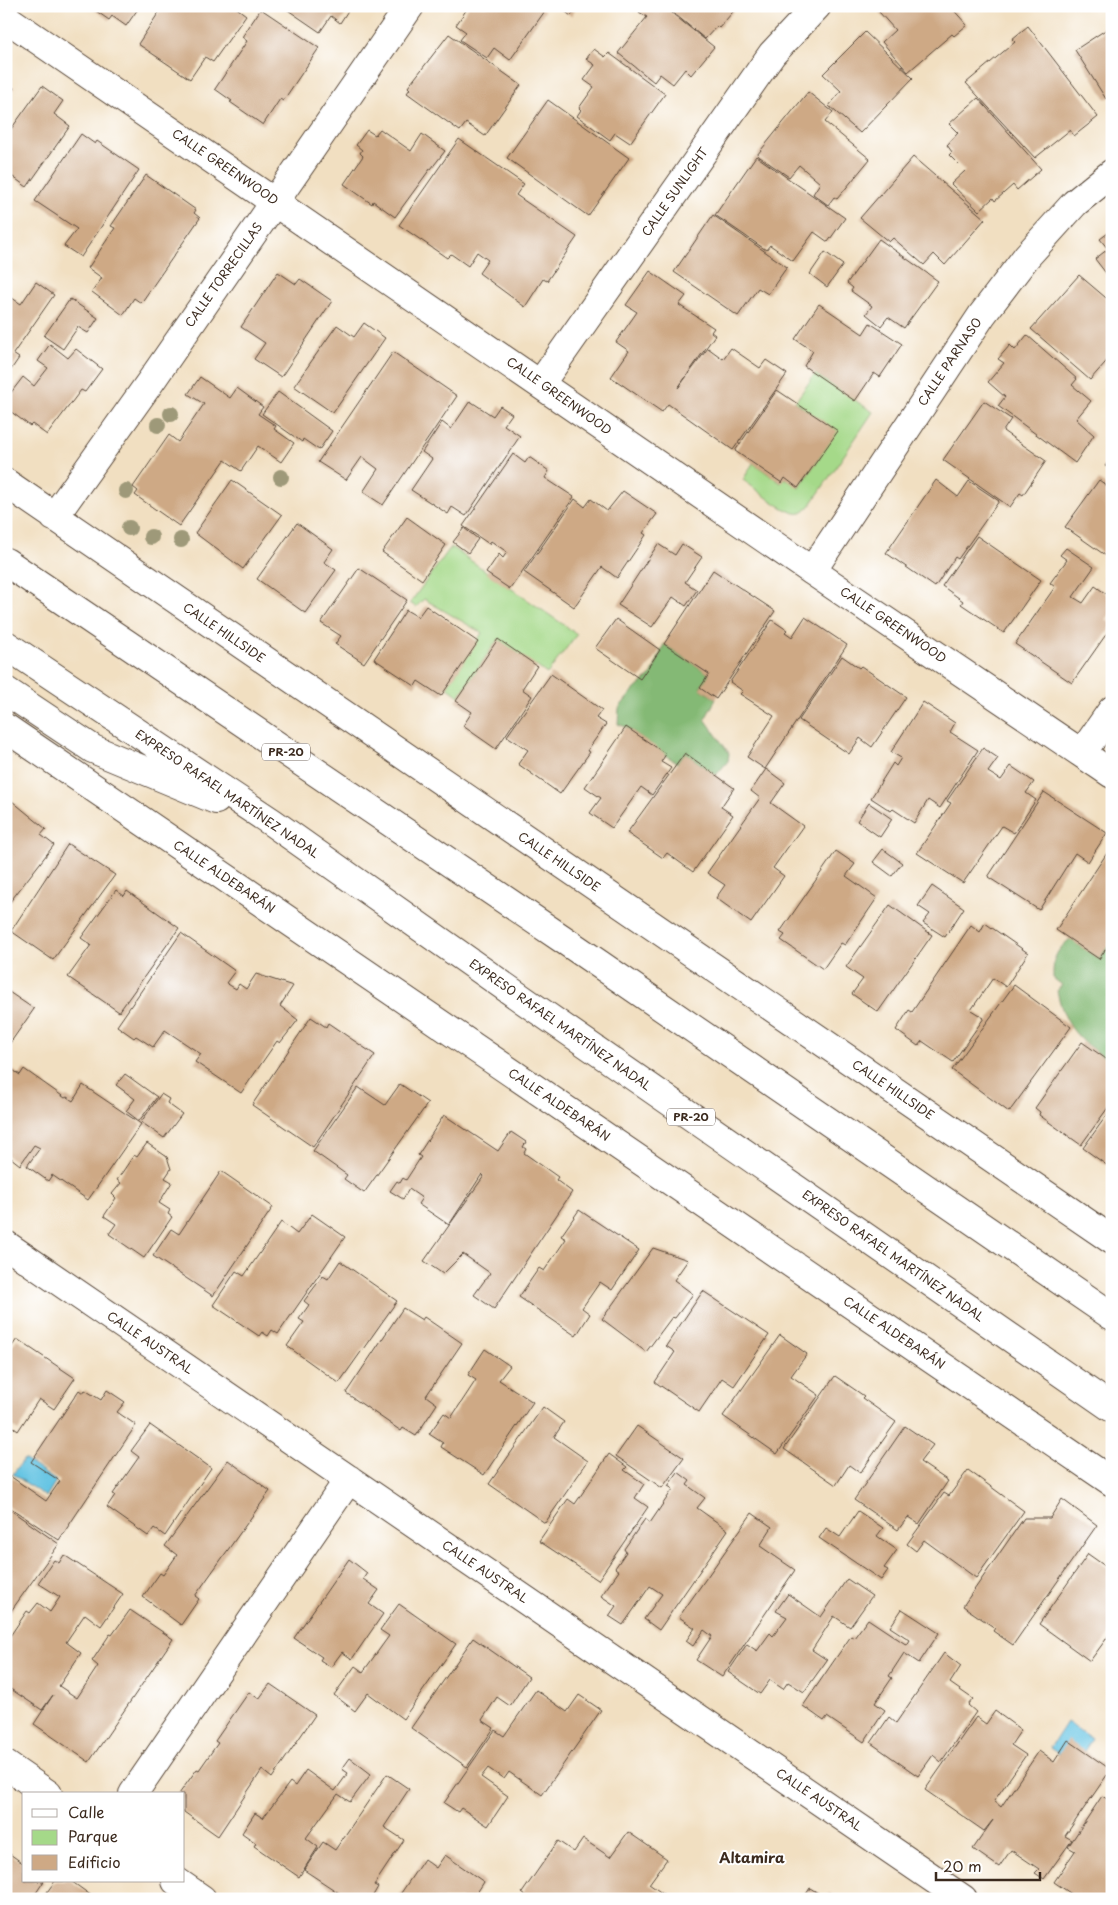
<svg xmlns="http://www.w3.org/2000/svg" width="1118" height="1905" font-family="'Playpen Sans',sans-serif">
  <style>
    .green { fill: #a5d989; stroke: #708254 }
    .forest { fill: #84b975; stroke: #60724a }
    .water { fill: #65c4e3; stroke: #507780 }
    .building { fill: #cea985 }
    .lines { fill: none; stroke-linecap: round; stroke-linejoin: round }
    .minor-casing { stroke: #564536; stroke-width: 30 }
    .motorway-casing { stroke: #564536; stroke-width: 30 }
    .minor { stroke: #fff; stroke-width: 28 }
    .motorway { stroke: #fff; stroke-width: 28 }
    .tree { fill: #9e9979 }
    .labels { text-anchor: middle; stroke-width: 4; stroke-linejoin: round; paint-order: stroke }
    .shield { fill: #fff; stroke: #766a62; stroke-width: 1 }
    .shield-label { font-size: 11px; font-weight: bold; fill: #3b2a1e }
    .street-label { font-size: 12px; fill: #3b2a1e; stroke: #fff }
    .neighbourhood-label { font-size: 14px; font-weight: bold; fill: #3b2a1e; stroke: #fff }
  </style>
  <rect width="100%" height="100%" fill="#fff"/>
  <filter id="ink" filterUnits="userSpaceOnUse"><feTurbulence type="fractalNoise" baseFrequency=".02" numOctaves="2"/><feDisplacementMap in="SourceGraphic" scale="10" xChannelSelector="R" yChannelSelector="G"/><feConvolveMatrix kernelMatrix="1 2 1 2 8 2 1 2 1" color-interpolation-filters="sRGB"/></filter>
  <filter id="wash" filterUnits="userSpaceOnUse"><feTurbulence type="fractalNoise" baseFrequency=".0096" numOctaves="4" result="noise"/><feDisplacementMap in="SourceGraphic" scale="20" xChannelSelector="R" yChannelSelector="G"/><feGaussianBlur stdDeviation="1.12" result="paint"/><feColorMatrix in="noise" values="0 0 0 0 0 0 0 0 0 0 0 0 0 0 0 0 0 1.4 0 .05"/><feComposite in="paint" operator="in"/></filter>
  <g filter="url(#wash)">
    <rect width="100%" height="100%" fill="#f1dfc1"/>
    <path class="green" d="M815,374L873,412L810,506C807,509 804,512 801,513C788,517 754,487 743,480L753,463L781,483L785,478L799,488L837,431L795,402Z
      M451,547L577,634L547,674L498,639L459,696L447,687L482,633L424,599L416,607L410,603Z"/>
    <path class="forest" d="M664,644L709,674L700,688L716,699L705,719L729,753L728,761L716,775L685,753L677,763L626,727L618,724L619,708L634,690L652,674Z
      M1070,939L1099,959L1108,946L1112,949V1063C1080,1040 1066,1031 1057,991L1062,985L1053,978C1053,958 1055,952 1070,939Z"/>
    <path class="water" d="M24,1459L56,1481L46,1497L13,1474Z
      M1067,1722L1092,1739L1075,1765L1050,1748Z"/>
    <g id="blocks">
      <path class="building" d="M89,6H140L126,26L112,16L109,20Z
        M163,6H234L246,15L213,62L205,57L190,79L138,44Z
        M282,6H351L340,23L331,16L320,32Z
        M469,6H538L545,11L510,60L494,48L487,58L460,40L466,32L456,25Z
        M558,6H578L571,16Z
        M643,6H663L714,47L691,75L685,69L673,84L660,74L654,82L618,53L647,17L639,12Z
        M665,6H738L719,28L717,26L705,39Z
        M885,6H950L967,25L954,36L952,34L908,72L882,42L895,30L879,12Z
        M261,9L319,48L283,101L280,99L263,125L230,102L232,101L215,89L247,41L242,37Z
        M1028,26L1098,117L1074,136L1070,130L1035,158L966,83L1015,42L1012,39Z
        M1110,27L1112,29V96L1106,99L1075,50Z
        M865,32L913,78L860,133L829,106L841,91L823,74Z
        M449,34L521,85L485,136L466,123L460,131L407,93L410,89L408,87Z
        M594,49L605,57L609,53L665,94L630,143L615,133L610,140L577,116L581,110L579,108L594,87L584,80L595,65L586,59Z
        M6,82L14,88L6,99Z
        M42,86L63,101L54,114L70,126L27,187L6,172V136Z
        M808,92L833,112L825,122L870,159L837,199L834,197L828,205L813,194L820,183L799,165L789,177L757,155Z
        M978,98L1041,169L1017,190L1013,185L995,201L993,198L979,211L951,184L965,171L949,155L952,152L947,145L958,133L949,124Z
        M548,100L629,158L588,216L507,158Z
        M380,129L411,151L422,134L445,151L431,169H430L395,217L373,201L372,204L344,184L363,156L360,153L362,150L356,145L367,130L375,135Z
        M81,134L95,144L97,141L139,170L81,257L64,246L77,229L35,201Z
        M459,139L524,184L516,195L577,237L547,281L543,279L525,307L479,273L488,260L477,252L468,266L451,254L447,258L399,225Z
        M756,156L845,218L828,242L814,232L793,261L770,245L766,250L715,215Z
        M913,157L985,219L945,265L934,254L924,265L893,238L889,242L860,218Z
        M146,175L196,210L194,213L200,218L141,303L134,298L123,315L92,292L102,278L88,268L115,228L111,226Z
        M713,215L787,267L768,294L758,288L738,316L674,272Z
        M1112,230V281L1095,259L1108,249L1100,239Z
        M879,239L938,281L904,328L888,317L881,326L866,314L872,306L851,291L853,288L847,283Z
        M825,252L843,265L827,287L810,274Z
        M650,271L686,296L679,305L714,328L711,332L715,335L678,388L708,348L723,359L731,348L760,368L766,360L787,374L733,450L668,404L662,412L611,377L629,351L616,342L637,312L626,305Z
        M278,272L296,284L300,279L332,301L281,377L254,359L265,343L241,327Z
        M1079,275L1112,303V355L1090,380L1031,329Z
        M36,282L54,295L13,354L19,358L6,377V294L21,304Z
        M70,299L98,318L88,333L78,327L63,349L44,336Z
        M819,304L863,334L870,323L902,344L880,377L874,373L855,401L804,366L813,351L795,339Z
        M364,323L385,338L333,413L294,386L337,325L354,337Z
        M1027,335L1077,379L1072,385L1091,401L1076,419L1094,435L1075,463L998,406L1005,397L988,382L1004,363L998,359L1010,345L1015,350Z
        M50,344L68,358L76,349L102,369L85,392L81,390L47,435L32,424L30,426L6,408V399L23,377L34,386L48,368L38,361Z
        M393,352L457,396L383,505L363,492L378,469L362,457L346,480L318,462Z
        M200,377L230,398L237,388L263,407L258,414L276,426L274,429L294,443L281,462L258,446L241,471L225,460L179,526L135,495L138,491L133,487L169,435L178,442L204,404L188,394Z
        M777,390L838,431L798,488L785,478L782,483L735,451Z
        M278,392L332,431L319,450L303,439L302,442L262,414Z
        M470,401L493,416L500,406L512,414L504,425L520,436L466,516L452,507L448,514L411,490L432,459L422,452L442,422L451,429Z
        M984,401L1011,419L1003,431L1046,461L1023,495L1020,493L1010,507L943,460Z
        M513,454L525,463L529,457L549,471L545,478L574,497L510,589L486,573L499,554L503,558L507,552L491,541L489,544L463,526Z
        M1112,457V471L1105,466Z
        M232,480L282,515L243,569L195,533Z
        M936,480L958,497L969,481L999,501L958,559L955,557L935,587L886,553Z
        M1099,480L1110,488L1112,485V560L1065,527Z
        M623,491L657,514L643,533L646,535L617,578L602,567L574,607L524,572L575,499L585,507L591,499L607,511Z
        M407,517L446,545L422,580L382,552Z
        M297,523L333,549L324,562L336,570L305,613L257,579Z
        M464,528L478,539L468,553L453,542Z
        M977,536L1041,580L1004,633L961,604L963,601L942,586Z
        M658,544L675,555L682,544L702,557L685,582L697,590L686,606L673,597L652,627L618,605Z
        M1066,548L1094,567L1073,597L1083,603L1095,586L1112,598V611L1106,620L1112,624V626L1072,683L1015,644L1055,587L1050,583L1067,560L1060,555Z
        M359,568L407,600L364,663L335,644L341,636L321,623Z
        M713,570L775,611L716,699L700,688L709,674L664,644Z
        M426,606L478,642L441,696L418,681L415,686L374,659L406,610L418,617Z
        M805,617L847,645L765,769L747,757L774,716L740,694L743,691L730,682L772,620L787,630L785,632L792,637Z
        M616,619L660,650L640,679L595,648Z
        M498,639L537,666L522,689L532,696L496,749L463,726L472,712L456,701Z
        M842,656L859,668L861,666L906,697L872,747L860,738L849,754L799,720Z
        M551,674L602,710L596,718L606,724L587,751L590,752L560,794L518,764L528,750L507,736Z
        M923,702L955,723L950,732L978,750L940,808L928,800L914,823L893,809L891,811L871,798L893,763L896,766L901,758L891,752Z
        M626,727L666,754L661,762L671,768L652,795L641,787L612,828L590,813L601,798L585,787Z
        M983,748L998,758L988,772L1001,780L1011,766L1034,782L1026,793L1036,800L1014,833L1002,826L963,883L917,853L951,803L947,801Z
        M685,753L734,788L721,807L733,815L693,872L667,853L663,858L627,833Z
        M766,769L785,783L771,803L803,826L773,868L784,876L751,923L716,898L725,885L707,873L760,798L751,791Z
        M1044,792L1107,833L1088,862L1075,853L1039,910L988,877Z
        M12,801L46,829L41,835L54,845L6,907V809Z
        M869,803L892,819L880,837L857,821Z
        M68,844L115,875L53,960L11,931Z
        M883,849L902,863L892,876L873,862Z
        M836,851L855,864L846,876L877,898L845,945L841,943L823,969L781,940L785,935L780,932Z
        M1107,853L1112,856V940L1099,959L1056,930Z
        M932,886L964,908L945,937L923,923L930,914L918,906Z
        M116,890L124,896L127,891L179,928L119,1012L68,977L91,945L81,938Z
        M890,905L932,935L878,1012L852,994L863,979L846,967Z
        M985,923L1028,953L1006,987L993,978L971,1010L984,1018L953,1062L922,1041L918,1046L896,1030L909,1010L912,1012L971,925L980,932Z
        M181,933L235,971L226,983L236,989L239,984L246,989L256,974L293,986L280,1006L298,1020L280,1043L277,1041L241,1093L195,1062L201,1054L165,1030L153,1047L136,1036L134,1038L117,1026Z
        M1014,985L1071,1027L1009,1112L952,1070Z
        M6,990L34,1009L8,1046L6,1045Z
        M311,1017L326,1027L328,1023L375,1055L313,1147L252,1105Z
        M1082,1042L1112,1063V1102L1081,1145L1039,1115L1040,1112L1035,1108Z
        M7,1066L20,1075L24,1069L65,1098L67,1097L73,1101L83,1085L141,1124L88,1200L52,1175L48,1181L27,1166L40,1148L34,1145L20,1165L6,1154Z
        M125,1074L157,1097L139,1121L126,1111L135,1099L116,1085Z
        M400,1084L428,1103L364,1193L344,1179L347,1175L313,1151L358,1087L385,1105Z
        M161,1094L169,1099L167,1103L182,1114L164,1138L141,1122Z
        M1112,1108V1169L1083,1148Z
        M444,1115L498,1151L511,1132L526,1142L523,1147L526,1149L524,1153L558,1177L556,1180L572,1192L494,1309L474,1295L490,1273L463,1254L443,1274L424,1261L484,1176L482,1174L449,1225L418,1204L422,1198L409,1189L403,1199L390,1191L397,1181L400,1183L403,1178L406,1180L421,1157L418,1155Z
        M147,1143L167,1157L171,1169L165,1178L172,1182L159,1203L170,1210L168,1214L172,1217L144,1258L109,1234L116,1224L104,1216L116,1198L112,1194L121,1183L117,1180L134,1155L137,1157Z
        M221,1171L273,1207L213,1296L153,1256L171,1229L179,1234Z
        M579,1210L639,1250L612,1290L600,1282L582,1308L590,1314L576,1336L519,1297L539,1268L544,1271L566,1239L561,1236Z
        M312,1214L345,1237L278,1334L272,1330L268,1336L262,1332L259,1336L213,1305L236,1271L244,1276L281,1222L297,1234Z
        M653,1248L688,1260L674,1280L693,1294L675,1318L672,1317L646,1352L602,1319Z
        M340,1261L397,1301L339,1383L287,1346L304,1322L299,1319L309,1305L304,1301L323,1276L328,1279Z
        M703,1291L769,1335L734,1386L722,1378L699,1412L655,1382L675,1352L666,1346Z
        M403,1308L422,1320L424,1317L462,1343L426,1396L437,1404L416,1436L403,1428L401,1431L346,1393Z
        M780,1335L807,1354L791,1376L819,1395L777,1454L723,1416Z
        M17,1339L75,1378L54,1409L39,1399L18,1431L10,1425L6,1430V1355Z
        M485,1349L510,1366L499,1380L533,1402L484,1475L441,1447L443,1443L429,1434L444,1413L451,1418L476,1380L468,1375Z
        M835,1376L864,1396L862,1398L896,1422L860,1473L849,1465L836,1485L784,1449Z
        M79,1390L83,1393L85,1390L101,1400L107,1390L125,1402L117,1412L136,1425L59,1540L6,1505V1481L10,1476L46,1501L60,1481L31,1462Z
        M543,1407L564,1422L554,1437L588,1461L545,1523L489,1484Z
        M150,1425L211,1468L165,1536L154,1528L148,1536L107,1507L115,1495L113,1494L139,1457L131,1451Z
        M637,1426L684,1458L662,1488L616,1456Z
        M905,1426L933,1445L920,1462L948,1481L919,1524L908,1517L898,1530L854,1500Z
        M609,1454L627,1467L624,1470L644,1484L635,1498L648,1507L598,1580L539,1541L568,1499L575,1504Z
        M228,1460L270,1491L195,1596L199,1599L181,1625L143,1597L160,1573L163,1575L177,1555L165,1546Z
        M968,1470L1024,1511L976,1578L924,1540L916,1551L907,1544L944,1493L949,1496Z
        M678,1472L690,1481L687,1485L705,1498L697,1508L728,1530L659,1630L644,1619L662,1594L650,1586L623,1625L609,1616L616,1606L601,1596L619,1571L615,1568L626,1552L624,1549L645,1519L650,1523L673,1489L668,1486Z
        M1062,1499L1097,1525L1013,1645L993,1631L995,1628L963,1606L1024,1518H1050Z
        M6,1507L59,1544L6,1618Z
        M858,1511L883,1528L877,1536L897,1550L884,1568L888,1570L881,1580L819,1538L826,1528L840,1537Z
        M752,1513L772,1527L760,1546L795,1570L722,1677L696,1660L712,1636L704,1630L693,1646L686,1641L695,1628L679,1617Z
        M1088,1554L1112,1571V1631L1090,1661L1039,1624Z
        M64,1555L123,1594L101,1626L85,1614L66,1642L81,1653L59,1686L77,1698L98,1666L92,1661L110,1634L112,1635L130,1610L173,1639L89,1762L34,1724L53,1695L42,1710L6,1686V1642L27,1611L30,1613L38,1603L50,1612L60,1597L38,1583L54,1560L59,1563Z
        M349,1559L367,1573L363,1579L379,1590L369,1604L383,1614L352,1659L342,1652L331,1667L320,1660L322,1657L294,1638Z
        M847,1579L872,1596L850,1627L834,1616L812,1650L827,1660L804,1692L788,1682L783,1689L770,1680L760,1694L728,1672L747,1644L757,1651L770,1633L773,1636L787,1617L776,1611L788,1594L821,1617Z
        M399,1604L456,1644L403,1719L368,1693L355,1711L334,1695L355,1666L363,1672L389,1636L380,1630Z
        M902,1609L939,1633L919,1663L904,1653L889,1676L892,1678L875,1703L885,1710L864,1742L827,1717L824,1721L803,1706L851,1636L854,1638L868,1619L907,1645L910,1640L890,1627Z
        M473,1638L529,1677L510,1706L497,1697L482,1720L494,1728L467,1767L411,1728Z
        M944,1653L961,1666L950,1683L973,1699L968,1705L976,1712L941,1762L933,1755L918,1776L871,1743L889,1717L896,1723Z
        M270,1684L315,1715L272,1778L262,1770L218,1836L184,1812V1794H179L197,1769L199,1770L218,1743L215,1741L249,1692L259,1699Z
        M536,1690L567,1712L579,1695L601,1710L542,1795L509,1772L504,1779L488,1768L481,1777L508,1796L488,1826L461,1808L458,1812L444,1803L495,1730L504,1736Z
        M995,1711L1021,1730L1011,1745L1026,1755L994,1801L1001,1807L1039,1751L1054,1762L1068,1740L1107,1767L1112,1760V1778L1107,1775L1065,1836L1072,1840L1044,1879L1035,1873L1039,1869L1011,1850L999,1867L973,1849L993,1820L984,1831L925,1790L976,1717L986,1724Z
        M350,1758L371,1774L350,1802L338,1794L306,1838L318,1847L299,1877L254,1846L256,1843L242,1833L255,1813L263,1818L290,1782L295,1786L306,1770L335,1791L348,1773L342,1769Z
        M387,1774L409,1789L384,1827L404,1840L374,1885L378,1887L371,1899H340L342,1895L304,1870L323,1842L335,1850Z
        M1102,1796L1112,1802V1899H1070L1073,1895L1054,1882L1075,1851L1068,1847Z
        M628,1832L667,1859L649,1884L666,1896L664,1899H571L568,1897L567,1899H524L526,1896L522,1893L558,1841L574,1852L583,1839L610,1857Z
        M6,1847L9,1849L7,1852L24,1864V1881H44L32,1899H6Z
        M445,1855L484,1882L473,1899H397L424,1859L436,1868Z
        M55,1881H71L96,1899H42Z
        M810,1888L826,1898L829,1893L839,1899H803Z"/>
    </g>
  </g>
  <g filter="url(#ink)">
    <use href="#blocks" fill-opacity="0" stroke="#564536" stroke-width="1"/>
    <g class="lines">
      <g class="minor-casing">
        <path id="minor" d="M6,18L812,571L1112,774
          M541,383L772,54L817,6
          M6,483L1112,1240
          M54,517L151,381L410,6
          M812,571L982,315L1027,256L1075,203L1112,173
          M6,728L1112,1482
          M1082,753L1112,710
          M6,1245L963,1899
          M6,1765L48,1794
          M133,1794L349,1479
          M176,1881L202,1899"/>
      </g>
      <g class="motorway-casing">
        <path id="motorway" d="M6,562L567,942L1112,1316
          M6,645L273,823L525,1001L1112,1408
          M6,691L93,749L216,800"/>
      </g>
      <use href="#minor" class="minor"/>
      <use href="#motorway" class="motorway"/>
    </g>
    <g class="tree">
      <circle cx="171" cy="414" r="8"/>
      <circle cx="158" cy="425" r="8"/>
      <circle cx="281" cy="477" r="8"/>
      <circle cx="126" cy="491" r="8"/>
      <circle cx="129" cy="528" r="8"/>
      <circle cx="151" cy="537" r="8"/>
      <circle cx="181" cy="540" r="8"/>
    </g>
  </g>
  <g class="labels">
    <g class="shield">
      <rect x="262" y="743.5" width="48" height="17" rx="4"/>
      <rect x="667" y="1108.5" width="48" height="17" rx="4"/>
    </g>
    <g class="shield-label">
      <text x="286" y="756">PR-20</text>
      <text x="691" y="1121">PR-20</text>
    </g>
    <g class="street-label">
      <text transform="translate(225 167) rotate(34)" y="4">CALLE GREENWOOD</text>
      <text transform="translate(675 192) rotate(-55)" y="4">CALLE SUNLIGHT</text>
      <text transform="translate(224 275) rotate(-55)" y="4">CALLE TORRECILLAS</text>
      <text transform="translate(950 362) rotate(-56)" y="4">CALLE PARNASO</text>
      <text transform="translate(559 396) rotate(35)" y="4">CALLE GREENWOOD</text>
      <text transform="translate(893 625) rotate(34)" y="4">CALLE GREENWOOD</text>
      <text transform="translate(224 633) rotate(34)" y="4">CALLE HILLSIDE</text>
      <text transform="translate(227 794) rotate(34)" y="4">EXPRESO RAFAEL MARTÍNEZ NADAL</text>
      <text transform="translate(559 862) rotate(34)" y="4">CALLE HILLSIDE</text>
      <text transform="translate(224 877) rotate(34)" y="4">CALLE ALDEBARÁN</text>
      <text transform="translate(560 1025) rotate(35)" y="4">EXPRESO RAFAEL MARTÍNEZ NADAL</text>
      <text transform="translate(893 1090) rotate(34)" y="4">CALLE HILLSIDE</text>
      <text transform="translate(559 1105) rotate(34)" y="4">CALLE ALDEBARÁN</text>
      <text transform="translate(893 1256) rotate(35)" y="4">EXPRESO RAFAEL MARTÍNEZ NADAL</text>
      <text transform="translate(894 1333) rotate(34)" y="4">CALLE ALDEBARÁN</text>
      <text transform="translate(150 1343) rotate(34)" y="4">CALLE AUSTRAL</text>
      <text transform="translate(485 1572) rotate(34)" y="4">CALLE AUSTRAL</text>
      <text transform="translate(819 1800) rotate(34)" y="4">CALLE AUSTRAL</text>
    </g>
    <g class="neighbourhood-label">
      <text x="752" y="1863">Altamira</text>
    </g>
  </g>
  <rect width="1118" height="1905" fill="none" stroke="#fff" stroke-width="25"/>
  <rect x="22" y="1792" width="162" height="90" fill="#ffffff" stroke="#b1aaa5"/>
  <rect x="32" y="1809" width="25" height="8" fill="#ffffff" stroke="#b1aaa5"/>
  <text x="68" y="1818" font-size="15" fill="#3b2a1e">Calle</text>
  <rect x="32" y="1830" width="25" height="15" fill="#a5d989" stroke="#b1aaa5"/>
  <text x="68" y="1842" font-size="15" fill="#3b2a1e">Parque</text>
  <rect x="32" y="1855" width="25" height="15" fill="#cea985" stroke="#b1aaa5"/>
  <text x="68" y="1868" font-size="15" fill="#3b2a1e">Edificio</text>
  <path d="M936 1872v8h104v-8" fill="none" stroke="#3b2a1e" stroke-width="2.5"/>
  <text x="943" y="1872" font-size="15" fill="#3b2a1e" stroke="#ffffff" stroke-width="4" paint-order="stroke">20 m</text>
</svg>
